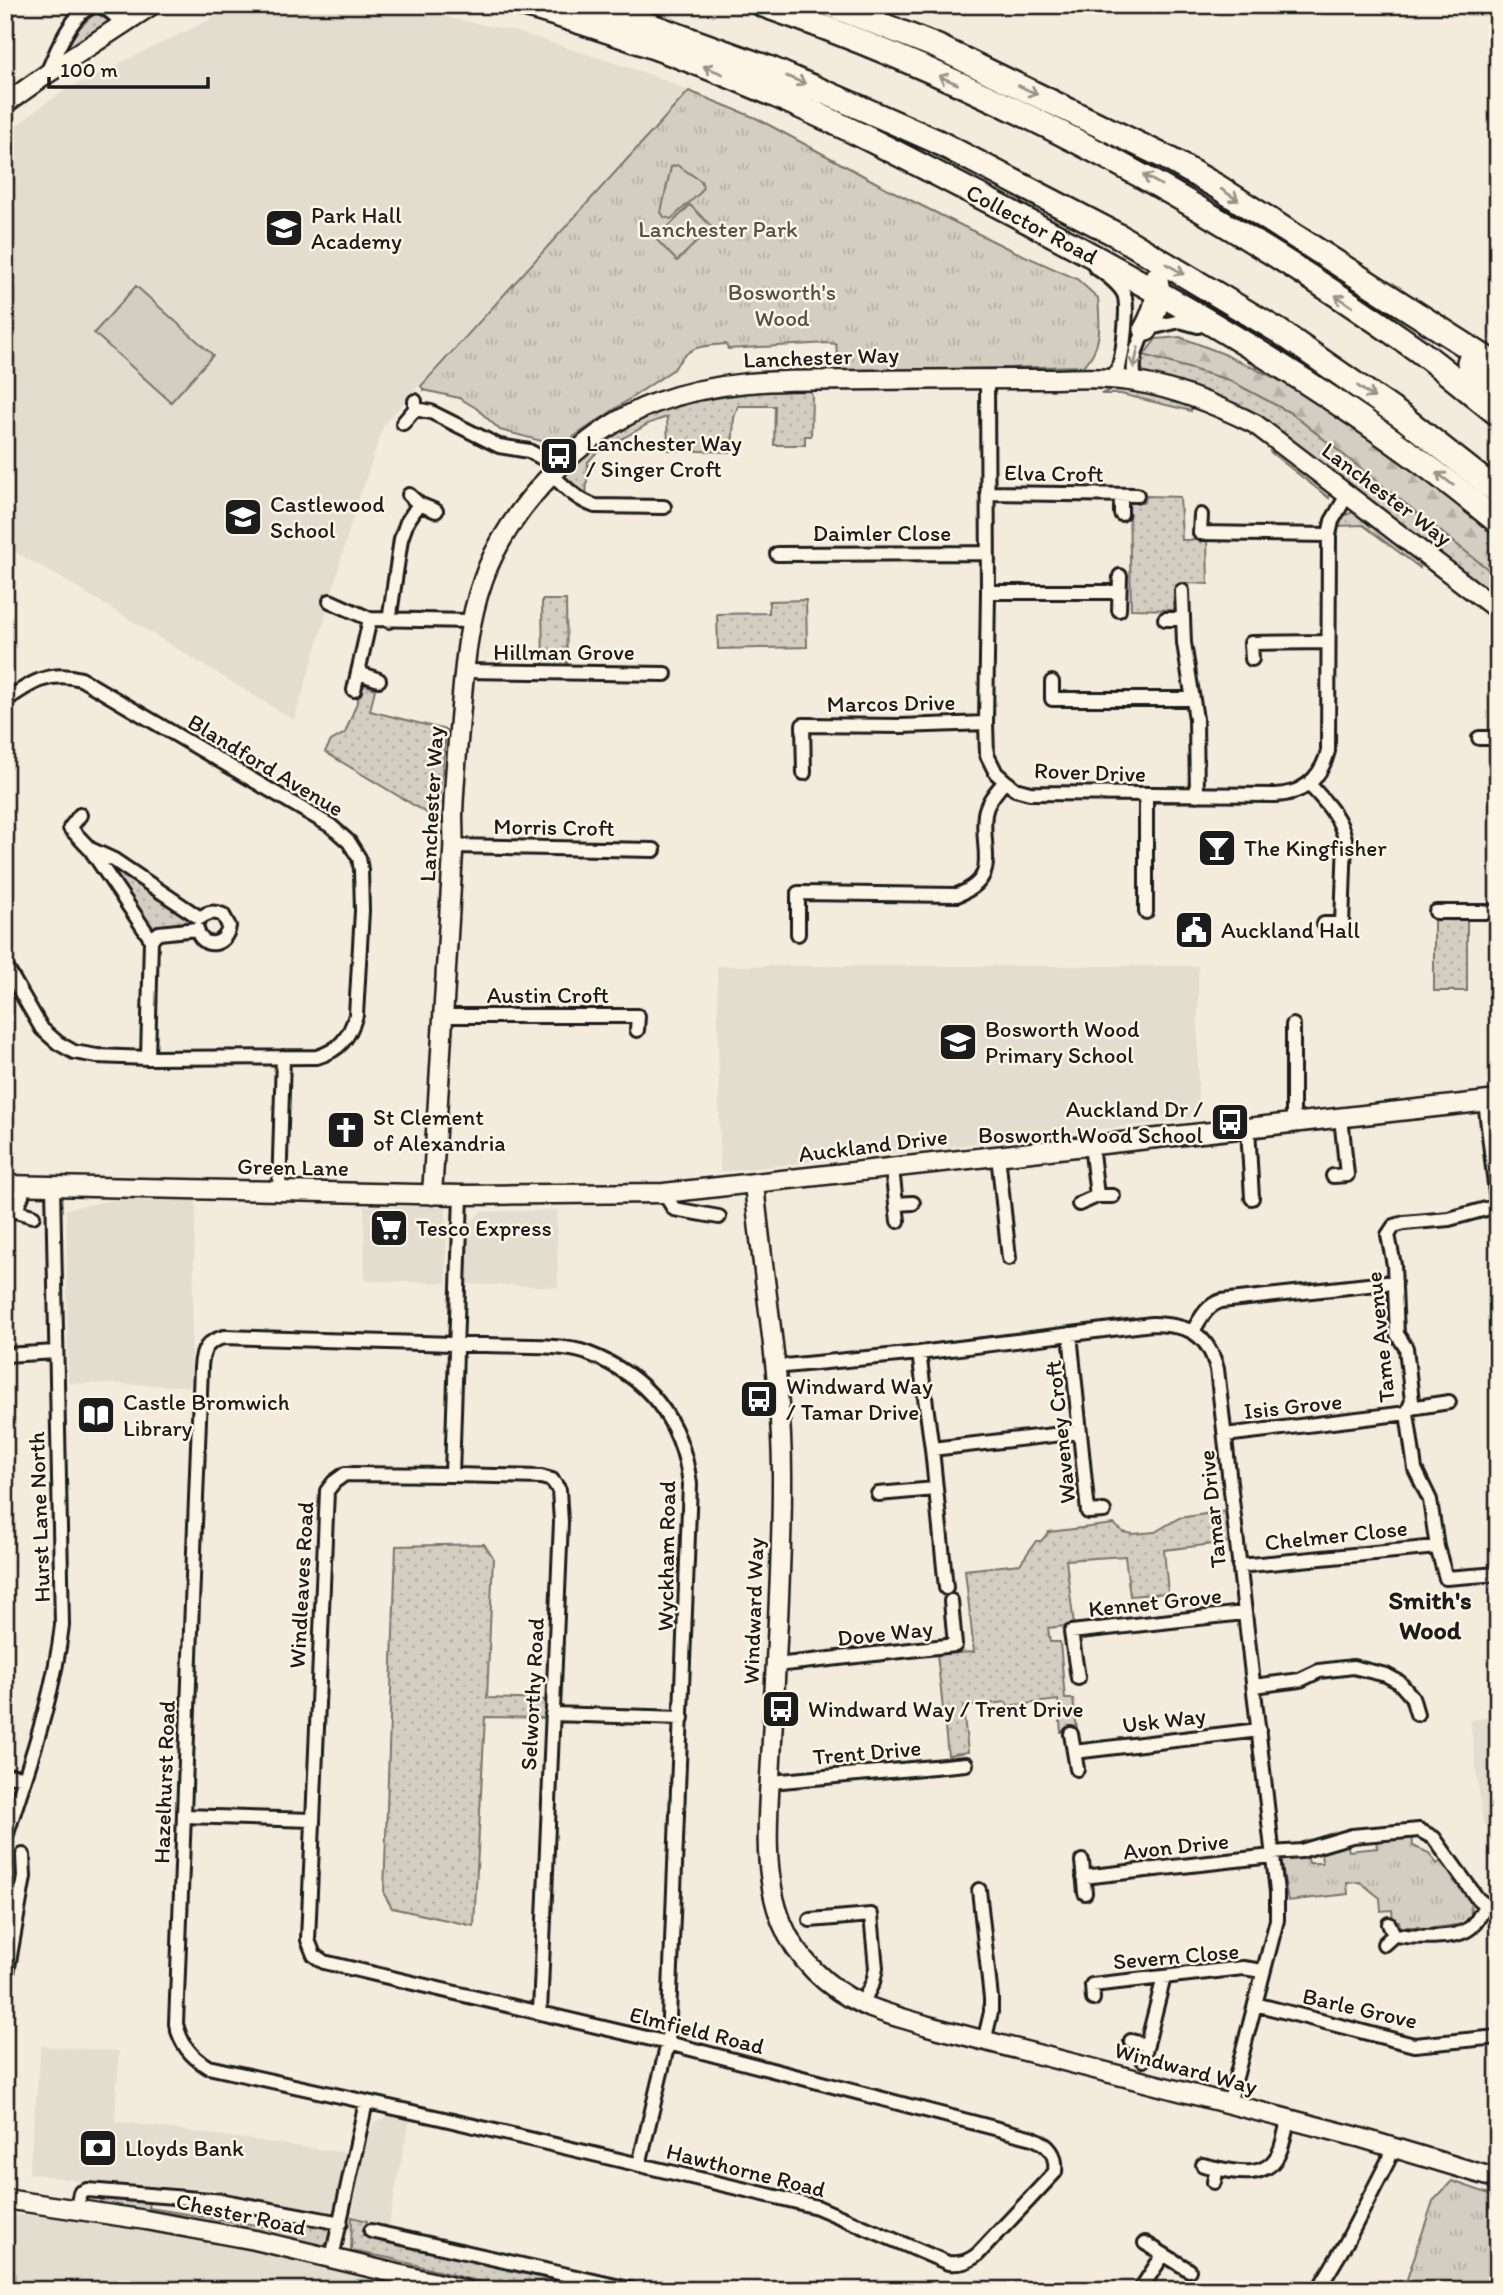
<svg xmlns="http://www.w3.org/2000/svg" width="1503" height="2295" font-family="Itim,sans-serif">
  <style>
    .built { fill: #e3ddcf }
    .grass { fill: url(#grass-dots); stroke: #78756e; stroke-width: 2 }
    .forest { fill: url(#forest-firs); stroke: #78756e; stroke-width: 2 }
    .park { fill: url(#park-tufts); stroke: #78756e; stroke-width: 2 }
    .garden { fill: #d3cec1; stroke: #78756e; stroke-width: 2 }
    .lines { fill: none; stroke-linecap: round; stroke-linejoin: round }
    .street-casing { stroke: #1c1c1c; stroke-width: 18 }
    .secondary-casing { stroke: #1c1c1c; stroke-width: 23 }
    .highway-casing { stroke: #1c1c1c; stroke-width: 28 }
    .street { stroke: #fcf5e5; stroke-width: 12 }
    .secondary { stroke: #fcf5e5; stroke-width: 18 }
    .highway { stroke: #fcf5e5; stroke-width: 23 }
    .oneway { stroke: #97938b }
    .labels { text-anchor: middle; stroke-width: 5; stroke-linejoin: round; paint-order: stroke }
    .poi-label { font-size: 23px; fill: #1c1c1c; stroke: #fcf5e5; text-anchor: start }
    .street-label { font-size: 23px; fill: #1c1c1c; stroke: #fcf5e5 }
    .park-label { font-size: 23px; fill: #53514e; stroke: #fcf5e5 }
    .quarter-label { font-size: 26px; font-weight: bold; fill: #1c1c1c; stroke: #fcf5e5 }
  </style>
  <defs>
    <pattern id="grass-dots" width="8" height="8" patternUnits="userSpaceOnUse" patternTransform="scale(1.75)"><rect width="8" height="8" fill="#d3cec1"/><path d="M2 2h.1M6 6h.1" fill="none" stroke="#b5b0a5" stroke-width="1.8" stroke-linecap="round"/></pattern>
    <pattern id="forest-firs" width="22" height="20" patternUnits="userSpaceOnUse" patternTransform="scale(1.75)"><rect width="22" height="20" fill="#d3cec1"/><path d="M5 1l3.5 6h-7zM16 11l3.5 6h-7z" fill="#b5b0a5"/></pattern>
    <pattern id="park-tufts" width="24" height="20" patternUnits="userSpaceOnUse" patternTransform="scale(1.75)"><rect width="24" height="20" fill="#d3cec1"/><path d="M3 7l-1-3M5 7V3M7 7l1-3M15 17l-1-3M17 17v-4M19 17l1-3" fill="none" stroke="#b5b0a5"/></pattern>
  </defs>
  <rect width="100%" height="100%" fill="#f3ecdd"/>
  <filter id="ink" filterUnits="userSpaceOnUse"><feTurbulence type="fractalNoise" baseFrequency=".0143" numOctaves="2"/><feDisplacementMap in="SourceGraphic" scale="14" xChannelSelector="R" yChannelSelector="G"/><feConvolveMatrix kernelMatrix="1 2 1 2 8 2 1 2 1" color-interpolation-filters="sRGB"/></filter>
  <g filter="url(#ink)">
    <path class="built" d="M240,5H387L518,32L649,74L689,91L384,424L348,533L328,609L294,720L73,585L5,546V135L35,111L65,90Z
      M717,966H1198V1118L720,1172Z
      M114,1200L196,1201L190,1386L68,1383L66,1209Z
      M364,1206L446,1207V1283L365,1281Z
      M557,1210L558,1287L466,1284L468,1226L480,1212Z
      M1498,1716V1838L1483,1823L1470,1720Z
      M41,2046L119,2051L115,2121L347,2153L339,2207L335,2214L212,2189L93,2183L29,2173Z
      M388,2116L410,2119L388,2227L352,2217L362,2157L373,2124Z
      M5,2214L54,2217L207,2241L326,2267L402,2290H5Z"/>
    <path class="grass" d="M98,12H103L111,18L110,22L66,52L65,50C72,35 84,21 98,12Z
      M1144,355L1229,380L1291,413L1498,577V603L1304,453L1146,375L1141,367Z
      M808,387L812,395L811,436H805V445H774L775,406H738L734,418L732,452L668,450L667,417L650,423L595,454L588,462L586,498L564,480L563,476L577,459L624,427L672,405L721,392Z
      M1115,388L1148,392L1191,403V411L1121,394H1101Z
      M1269,451L1288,456L1330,490L1329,498Z
      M1147,496L1180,497L1182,540H1207L1208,584L1182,583L1177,586L1175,610L1131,609L1129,503H1143Z
      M1356,511L1420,558V568L1363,525L1338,526L1343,516Z
      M542,600H566L567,666H543Z
      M806,600L807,647L718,649L717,614L769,613V601Z
      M366,685L375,689L370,711L446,730L439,804L430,815L325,752L331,741L345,733L363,687Z
      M100,857L191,917L192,922L166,929H152L130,905Z
      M1434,920H1467V991H1434Z
      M1226,1511L1231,1542L1164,1550L1168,1593L1130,1596L1125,1556L1066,1560L1074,1625L1048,1628L1050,1642H1060L1065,1699H1073L1077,1729L1061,1732L1058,1700L1008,1706L1006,1702L963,1707L968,1752L948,1755L937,1654L974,1652L965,1570L1020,1564L1036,1541H1041L1049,1532L1114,1524L1123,1532L1133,1534L1155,1532L1179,1518Z
      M484,1544L493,1557L487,1698L547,1700L546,1718L485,1717L474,1926L392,1908L384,1894L396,1546Z
      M8,1870L18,1872L5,1958V1880Z
      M103,2196L148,2200L149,2208L275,2228L280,2218L329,2226C335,2236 331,2244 320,2247L99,2204Z
      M352,2217L367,2221L363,2235L604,2290H510L389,2258L351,2251Z"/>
    <path class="forest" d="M1180,337L1224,354L1283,382L1383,442L1498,538V577L1291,413L1229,380L1144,355L1156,339Z"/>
    <path class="park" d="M689,91L756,118L890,190L1005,247L1077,279L1098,298C1100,323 1103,348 1083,366L839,372L836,344L828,343L728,349L726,344C700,346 689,345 674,369L560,446L500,430L476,408L459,398L424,390L421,386Z
      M1412,1835L1413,1846L1429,1853L1437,1864L1443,1860L1470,1896L1471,1917L1463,1924L1420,1930L1419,1927H1400L1399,1921H1393L1392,1910L1381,1911L1380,1898L1360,1882L1347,1883L1348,1894L1288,1901L1281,1860L1307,1855L1309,1863H1322L1321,1853L1347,1844L1349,1851L1377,1848L1376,1840Z
      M1452,2181L1498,2197V2290H1408L1405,2285L1433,2201Z"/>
    <path class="garden" d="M677,165L701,181L703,187L700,193L671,219L664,217L661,212L671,167Z
      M690,205L712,227L677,261L656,239Z
      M136,286L213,355L171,402L94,333Z"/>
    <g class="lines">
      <g class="street-casing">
        <path id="street" d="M47,73C55,54 73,9 95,6C106,5 116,17 123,24
          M1095,267C1104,273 1119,284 1124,294C1129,306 1123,353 1119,366C1117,372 1113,375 1109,379
          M987,378L988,592L986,723L987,755L996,773L1005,781L1015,789L1030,793L1275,795C1304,794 1321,778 1328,751L1329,535L1332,521L1347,495
          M1135,381C1131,363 1137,344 1146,329L1180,321L1198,326
          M415,409L431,412L499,446L529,451L559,467
          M403,423L415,409V401
          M551,474C565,487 577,500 595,506L664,507
          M987,493L1137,495
          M1121,495V514
          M419,504L436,511
          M1201,515L1200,533L1329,535
          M777,554L987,553
          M1182,591L1184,643L1196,719L1197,795
          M988,592H1118
          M330,601L370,619L471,621
          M1119,610L1120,576
          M1165,619H1182
          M389,621L401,539L407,522L419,504L409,495
          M1252,659L1251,643L1328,642
          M464,671L665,674
          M359,673L379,680
          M1052,682V699H1193
          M354,690L370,619
          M5,701C30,683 50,670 81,679L331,826L349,842L359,858L361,870L362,911L356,1015C349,1038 340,1050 317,1057L148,1058L97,1056L74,1052L58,1043L42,1029L5,965
          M1479,738H1498
          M804,773L803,725L901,726L986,723
          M1310,785C1325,802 1340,816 1345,839L1342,924H1324
          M1146,796V912
          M80,815L70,828L90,849
          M453,846L654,850
          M1436,912H1498
          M798,934V893L957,895C1002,878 980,851 985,814C987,801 997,791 1005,781
          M443,1016H638L637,1030
          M1293,1025V1124
          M148,1058L151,939L90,849L114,860L200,918C208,912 214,911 223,915L229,926C226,947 202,950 197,929L159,933L151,939
          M1485,1101L1498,1210
          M1248,1128L1252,1198
          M1091,1144L1097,1196
          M998,1155L1009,1258
          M892,1169L898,1221
          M1333,1176L1347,1175L1341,1117
          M279,1192L283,1057
          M664,1193L674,1209L719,1217
          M461,1195L452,1475L345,1474L334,1482L327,1491L308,1940L314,1955L324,1962L668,2043L1033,2138C1049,2145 1057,2154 1055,2172L978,2254C968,2262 961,2264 948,2263L817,2207L789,2200L440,2118L208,2067C190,2056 181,2044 176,2024L201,1367C202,1350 207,1341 224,1337C311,1340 399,1342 486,1345C512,1346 565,1344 587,1353C648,1376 682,1420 690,1484L668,2043L639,2165
          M896,1204L913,1203
          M1079,1204L1097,1196H1113
          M1497,1206L1449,1219L1404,1223L1394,1226L1388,1235L1394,1265L1397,1334L1406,1348L1412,1401L1407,1413L1415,1469L1430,1500L1437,1547L1446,1578L1498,1574
          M5,1208L33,1216
          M16,1210L22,1196
          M1193,1331C1201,1318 1206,1306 1221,1301L1395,1282
          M1070,1334L1088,1512L1104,1511
          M919,1353L932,1449L946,1588
          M5,1355L56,1352
          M774,1367L919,1353L1152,1324C1188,1325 1207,1332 1217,1369L1277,1892V1920L1229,2104
          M1410,1408L1449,1402
          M1225,1435L1407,1413
          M932,1449L1079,1432
          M452,1475L541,1477L552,1480L559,1490L561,1522L540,2012
          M878,1494L935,1489
          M1239,1566L1437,1547
          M776,1665L955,1645L951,1601
          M1078,1678L1071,1632L1244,1613
          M1254,1686L1300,1680L1319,1671L1353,1667L1386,1675L1399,1682L1412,1697L1417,1714
          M552,1714L682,1718
          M1071,1734L1077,1769
          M1074,1752L1259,1730
          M5,1775L24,1777
          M771,1782L966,1764
          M184,1816L313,1820
          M5,1840C27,1770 54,1698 62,1625L53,1186
          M1272,1853L1301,1851L1352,1836L1419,1830L1434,1838L1477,1898L1485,1905L1498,1903
          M1082,1861L1085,1893
          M1083,1877L1272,1856
          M979,1890L991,1998V2012L984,2042
          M810,1920L871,1915L876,1968L873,1982L862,2004
          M1394,1935C1412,1937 1456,1940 1470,1928C1477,1923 1481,1913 1485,1905
          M1384,1944L1394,1935L1389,1924
          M5,1984L24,1877L23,1855
          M1093,1999L1092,1985L1243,1968L1263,1971
          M1255,2004L1414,2045L1498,2037
          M1131,2041L1147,2045
          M1143,2060L1164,1977
          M1203,2165C1230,2171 1269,2184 1281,2148C1284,2139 1286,2129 1288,2120
          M1214,2182L1217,2168
          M77,2208L80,2193L87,2190L224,2201L341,2223
          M371,2231L634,2290
          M1145,2243L1189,2270
          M332,2258L366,2102
          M1140,2290L1163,2255
          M1318,2290L1346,2243L1388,2161L1393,2146"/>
      </g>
      <g class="secondary-casing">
        <path id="secondary" d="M5,104L47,74L152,5
          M754,1183C763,1284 783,1384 782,1484C782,1569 776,1654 772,1739C770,1799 759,1866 782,1923C796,1958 828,1989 862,2004C883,2014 907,2019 928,2026L1358,2137L1498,2179
          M5,1185L461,1195L664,1193L1498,1100
          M432,1195C439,1081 447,967 453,853C454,840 453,828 453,815C454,783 457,751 460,719C464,672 467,625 483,580C507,509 584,429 655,403C729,376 798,381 876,380C930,379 985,379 1039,379C1071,379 1105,376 1136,382C1178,389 1217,405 1255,424L1498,610
          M5,2199L146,2220L255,2240L465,2290"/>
      </g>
      <g class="highway-casing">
        <path id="highway" d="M525,5C604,28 681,55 756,87C851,127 943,177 1035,225C1197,311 1356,404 1498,522
          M594,5L771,69L859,107L936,141L1119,236L1280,332L1404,418L1498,492
          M763,5C996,86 1213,206 1415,348C1443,368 1470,392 1498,414
          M831,5L938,47L1167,158L1218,187L1498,366
          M1146,329C1155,312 1160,298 1156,279
          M1469,362L1498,384"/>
      </g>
      <use href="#street" class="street"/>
      <use href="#secondary" class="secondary"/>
      <use href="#highway" class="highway"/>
    </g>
    <defs><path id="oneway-shaft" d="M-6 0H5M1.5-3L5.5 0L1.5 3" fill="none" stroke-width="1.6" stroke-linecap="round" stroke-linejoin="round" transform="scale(1.75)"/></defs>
    <g class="oneway">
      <use href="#oneway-shaft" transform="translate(713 70) rotate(-158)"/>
      <use href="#oneway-shaft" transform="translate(796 80) rotate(23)"/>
      <use href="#oneway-shaft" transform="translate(948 80) rotate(-157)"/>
      <use href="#oneway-shaft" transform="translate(1028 90) rotate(25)"/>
      <use href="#oneway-shaft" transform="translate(1152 180) rotate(-151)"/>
      <use href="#oneway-shaft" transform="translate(1230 195) rotate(33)"/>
      <use href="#oneway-shaft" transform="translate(1175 269) rotate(30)"/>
      <use href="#oneway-shaft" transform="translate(1344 301) rotate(-146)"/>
      <use href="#oneway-shaft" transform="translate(1136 358) rotate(102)"/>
      <use href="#oneway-shaft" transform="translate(1366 392) rotate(35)"/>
      <use href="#oneway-shaft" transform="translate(1445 479) rotate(-143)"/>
    </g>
  </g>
  <defs>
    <g id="school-square" transform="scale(2.0125)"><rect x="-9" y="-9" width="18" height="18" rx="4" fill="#1c1c1c" stroke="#fcf5e5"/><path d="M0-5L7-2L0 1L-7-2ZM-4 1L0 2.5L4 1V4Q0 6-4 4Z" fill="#fff"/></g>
    <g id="bus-square" transform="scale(2.0125)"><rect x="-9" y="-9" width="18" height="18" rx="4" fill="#1c1c1c" stroke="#fcf5e5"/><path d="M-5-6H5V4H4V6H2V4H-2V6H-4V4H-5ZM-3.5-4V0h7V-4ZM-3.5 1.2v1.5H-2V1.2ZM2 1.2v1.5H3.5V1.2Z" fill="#fff"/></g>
    <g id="bar-square" transform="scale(2.0125)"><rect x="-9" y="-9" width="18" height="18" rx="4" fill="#1c1c1c" stroke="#fcf5e5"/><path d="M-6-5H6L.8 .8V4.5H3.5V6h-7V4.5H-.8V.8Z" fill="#fff"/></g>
    <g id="civic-square" transform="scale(2.0125)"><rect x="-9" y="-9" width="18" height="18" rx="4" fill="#1c1c1c" stroke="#fcf5e5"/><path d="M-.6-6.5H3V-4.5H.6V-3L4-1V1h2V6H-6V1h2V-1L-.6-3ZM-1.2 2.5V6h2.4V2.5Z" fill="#fff"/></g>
    <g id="church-square" transform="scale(2.0125)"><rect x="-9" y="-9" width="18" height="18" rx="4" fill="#1c1c1c" stroke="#fcf5e5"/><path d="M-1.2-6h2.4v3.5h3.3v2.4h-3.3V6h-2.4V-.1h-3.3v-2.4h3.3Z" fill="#fff"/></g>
    <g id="supermarket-square" transform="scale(2.0125)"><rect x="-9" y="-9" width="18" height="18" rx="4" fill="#1c1c1c" stroke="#fcf5e5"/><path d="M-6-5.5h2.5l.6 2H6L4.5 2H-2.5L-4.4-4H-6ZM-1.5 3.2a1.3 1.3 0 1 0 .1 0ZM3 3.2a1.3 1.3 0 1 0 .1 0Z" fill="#fff"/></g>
    <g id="library-square" transform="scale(2.0125)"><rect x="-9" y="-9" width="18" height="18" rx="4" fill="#1c1c1c" stroke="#fcf5e5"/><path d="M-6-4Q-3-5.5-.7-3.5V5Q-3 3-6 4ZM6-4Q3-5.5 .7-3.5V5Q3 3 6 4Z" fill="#fff"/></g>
    <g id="bank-square" transform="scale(2.0125)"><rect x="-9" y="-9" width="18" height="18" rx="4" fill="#1c1c1c" stroke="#fcf5e5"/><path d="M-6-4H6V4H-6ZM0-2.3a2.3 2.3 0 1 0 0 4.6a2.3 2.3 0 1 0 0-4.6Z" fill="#fff"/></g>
  </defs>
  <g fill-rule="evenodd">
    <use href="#school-square" x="284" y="228"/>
    <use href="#bus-square" x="559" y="456"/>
    <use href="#school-square" x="243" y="517"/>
    <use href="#bar-square" x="1217" y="848"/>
    <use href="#civic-square" x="1194" y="930"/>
    <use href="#school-square" x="958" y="1042"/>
    <use href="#bus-square" x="1230" y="1122"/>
    <use href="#church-square" x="346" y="1130"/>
    <use href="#supermarket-square" x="389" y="1228"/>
    <use href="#bus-square" x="759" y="1399"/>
    <use href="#library-square" x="96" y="1415"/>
    <use href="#bus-square" x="781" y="1709"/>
    <use href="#bank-square" x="98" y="2148"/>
  </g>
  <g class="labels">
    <g class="poi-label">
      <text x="311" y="223">Park Hall<tspan x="311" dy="26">Academy</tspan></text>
      <text x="586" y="451">Lanchester Way<tspan x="586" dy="26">/ Singer Croft</tspan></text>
      <text x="270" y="512">Castlewood<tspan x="270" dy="26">School</tspan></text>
      <text x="1244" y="856">The Kingfisher</text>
      <text x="1221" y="938">Auckland Hall</text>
      <text x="985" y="1037">Bosworth Wood<tspan x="985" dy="26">Primary School</tspan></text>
      <text x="1203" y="1117" text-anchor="end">Auckland Dr /<tspan x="1203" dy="26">Bosworth Wood School</tspan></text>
      <text x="373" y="1125">St Clement<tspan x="373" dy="26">of Alexandria</tspan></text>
      <text x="416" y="1236">Tesco Express</text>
      <text x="786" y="1394">Windward Way<tspan x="786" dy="26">/ Tamar Drive</tspan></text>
      <text x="123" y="1410">Castle Bromwich<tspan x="123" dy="26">Library</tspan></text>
      <text x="808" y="1717">Windward Way / Trent Drive</text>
      <text x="125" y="2156">Lloyds Bank</text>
    </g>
    <g class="street-label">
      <text transform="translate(1032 224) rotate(28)" y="8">Collector Road</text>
      <text transform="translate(821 357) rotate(-2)" y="8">Lanchester Way</text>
      <text transform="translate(1054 473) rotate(1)" y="8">Elva Croft</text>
      <text transform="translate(1387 494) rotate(37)" y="8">Lanchester Way</text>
      <text x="882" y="541">Daimler Close</text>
      <text x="564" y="660">Hillman Grove</text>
      <text transform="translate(891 703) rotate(-1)" y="8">Marcos Drive</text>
      <text transform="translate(266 765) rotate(31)" y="8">Blandford Avenue</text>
      <text transform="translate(1090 772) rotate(2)" y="8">Rover Drive</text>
      <text transform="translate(431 804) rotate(-87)" y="8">Lanchester Way</text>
      <text transform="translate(554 827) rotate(1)" y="8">Morris Croft</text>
      <text x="548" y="1003">Austin Croft</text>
      <text transform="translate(873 1145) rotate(-7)" y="8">Auckland Drive</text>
      <text transform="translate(293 1167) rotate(1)" y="8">Green Lane</text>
      <text transform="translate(1380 1337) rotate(-96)" y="8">Tame Avenue</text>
      <text transform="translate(1293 1406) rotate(-6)" y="8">Isis Grove</text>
      <text transform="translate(1060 1432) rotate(-96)" y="8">Waveney Croft</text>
      <text transform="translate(1212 1509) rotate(-96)" y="8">Tamar Drive</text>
      <text transform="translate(39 1517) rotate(-92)" y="8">Hurst Lane North</text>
      <text transform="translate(1336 1535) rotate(-6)" y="8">Chelmer Close</text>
      <text transform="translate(666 1556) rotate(-89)" y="8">Wyckham Road</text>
      <text transform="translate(301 1585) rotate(-87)" y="8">Windleaves Road</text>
      <text transform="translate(1155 1602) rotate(-6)" y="8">Kennet Grove</text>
      <text transform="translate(753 1611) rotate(-88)" y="8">Windward Way</text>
      <text transform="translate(885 1633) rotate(-6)" y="8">Dove Way</text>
      <text transform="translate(532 1694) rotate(-87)" y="8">Selworthy Road</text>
      <text transform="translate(1164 1720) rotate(-7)" y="8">Usk Way</text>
      <text transform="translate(867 1752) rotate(-5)" y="8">Trent Drive</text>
      <text transform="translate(164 1782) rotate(-88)" y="8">Hazelhurst Road</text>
      <text transform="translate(1176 1846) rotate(-6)" y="8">Avon Drive</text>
      <text transform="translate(1176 1956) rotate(-5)" y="8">Severn Close</text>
      <text transform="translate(1360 2008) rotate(13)" y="8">Barle Grove</text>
      <text transform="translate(697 2030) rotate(14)" y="8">Elmfield Road</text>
      <text transform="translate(1186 2068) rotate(15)" y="8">Windward Way</text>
      <text transform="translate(746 2170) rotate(14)" y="8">Hawthorne Road</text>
      <text transform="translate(241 2214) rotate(12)" y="8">Chester Road</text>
    </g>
    <g class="park-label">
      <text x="718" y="237">Lanchester Park</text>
      <text x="782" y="300">Bosworth's<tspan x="782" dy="26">Wood</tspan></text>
    </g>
    <g class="quarter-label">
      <text x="1430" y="1609">Smith's<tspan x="1430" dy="30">Wood</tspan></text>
    </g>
  </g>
  <rect width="1503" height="2295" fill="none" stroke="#fcf5e5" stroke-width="28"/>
  <rect x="14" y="14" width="1475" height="2267" fill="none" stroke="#1c1c1c" stroke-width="2.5" filter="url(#ink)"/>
  <path d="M49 77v10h159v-10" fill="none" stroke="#1c1c1c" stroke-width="3.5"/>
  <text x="60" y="77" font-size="21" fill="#1c1c1c" stroke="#fcf5e5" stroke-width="5" paint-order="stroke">100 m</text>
</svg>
